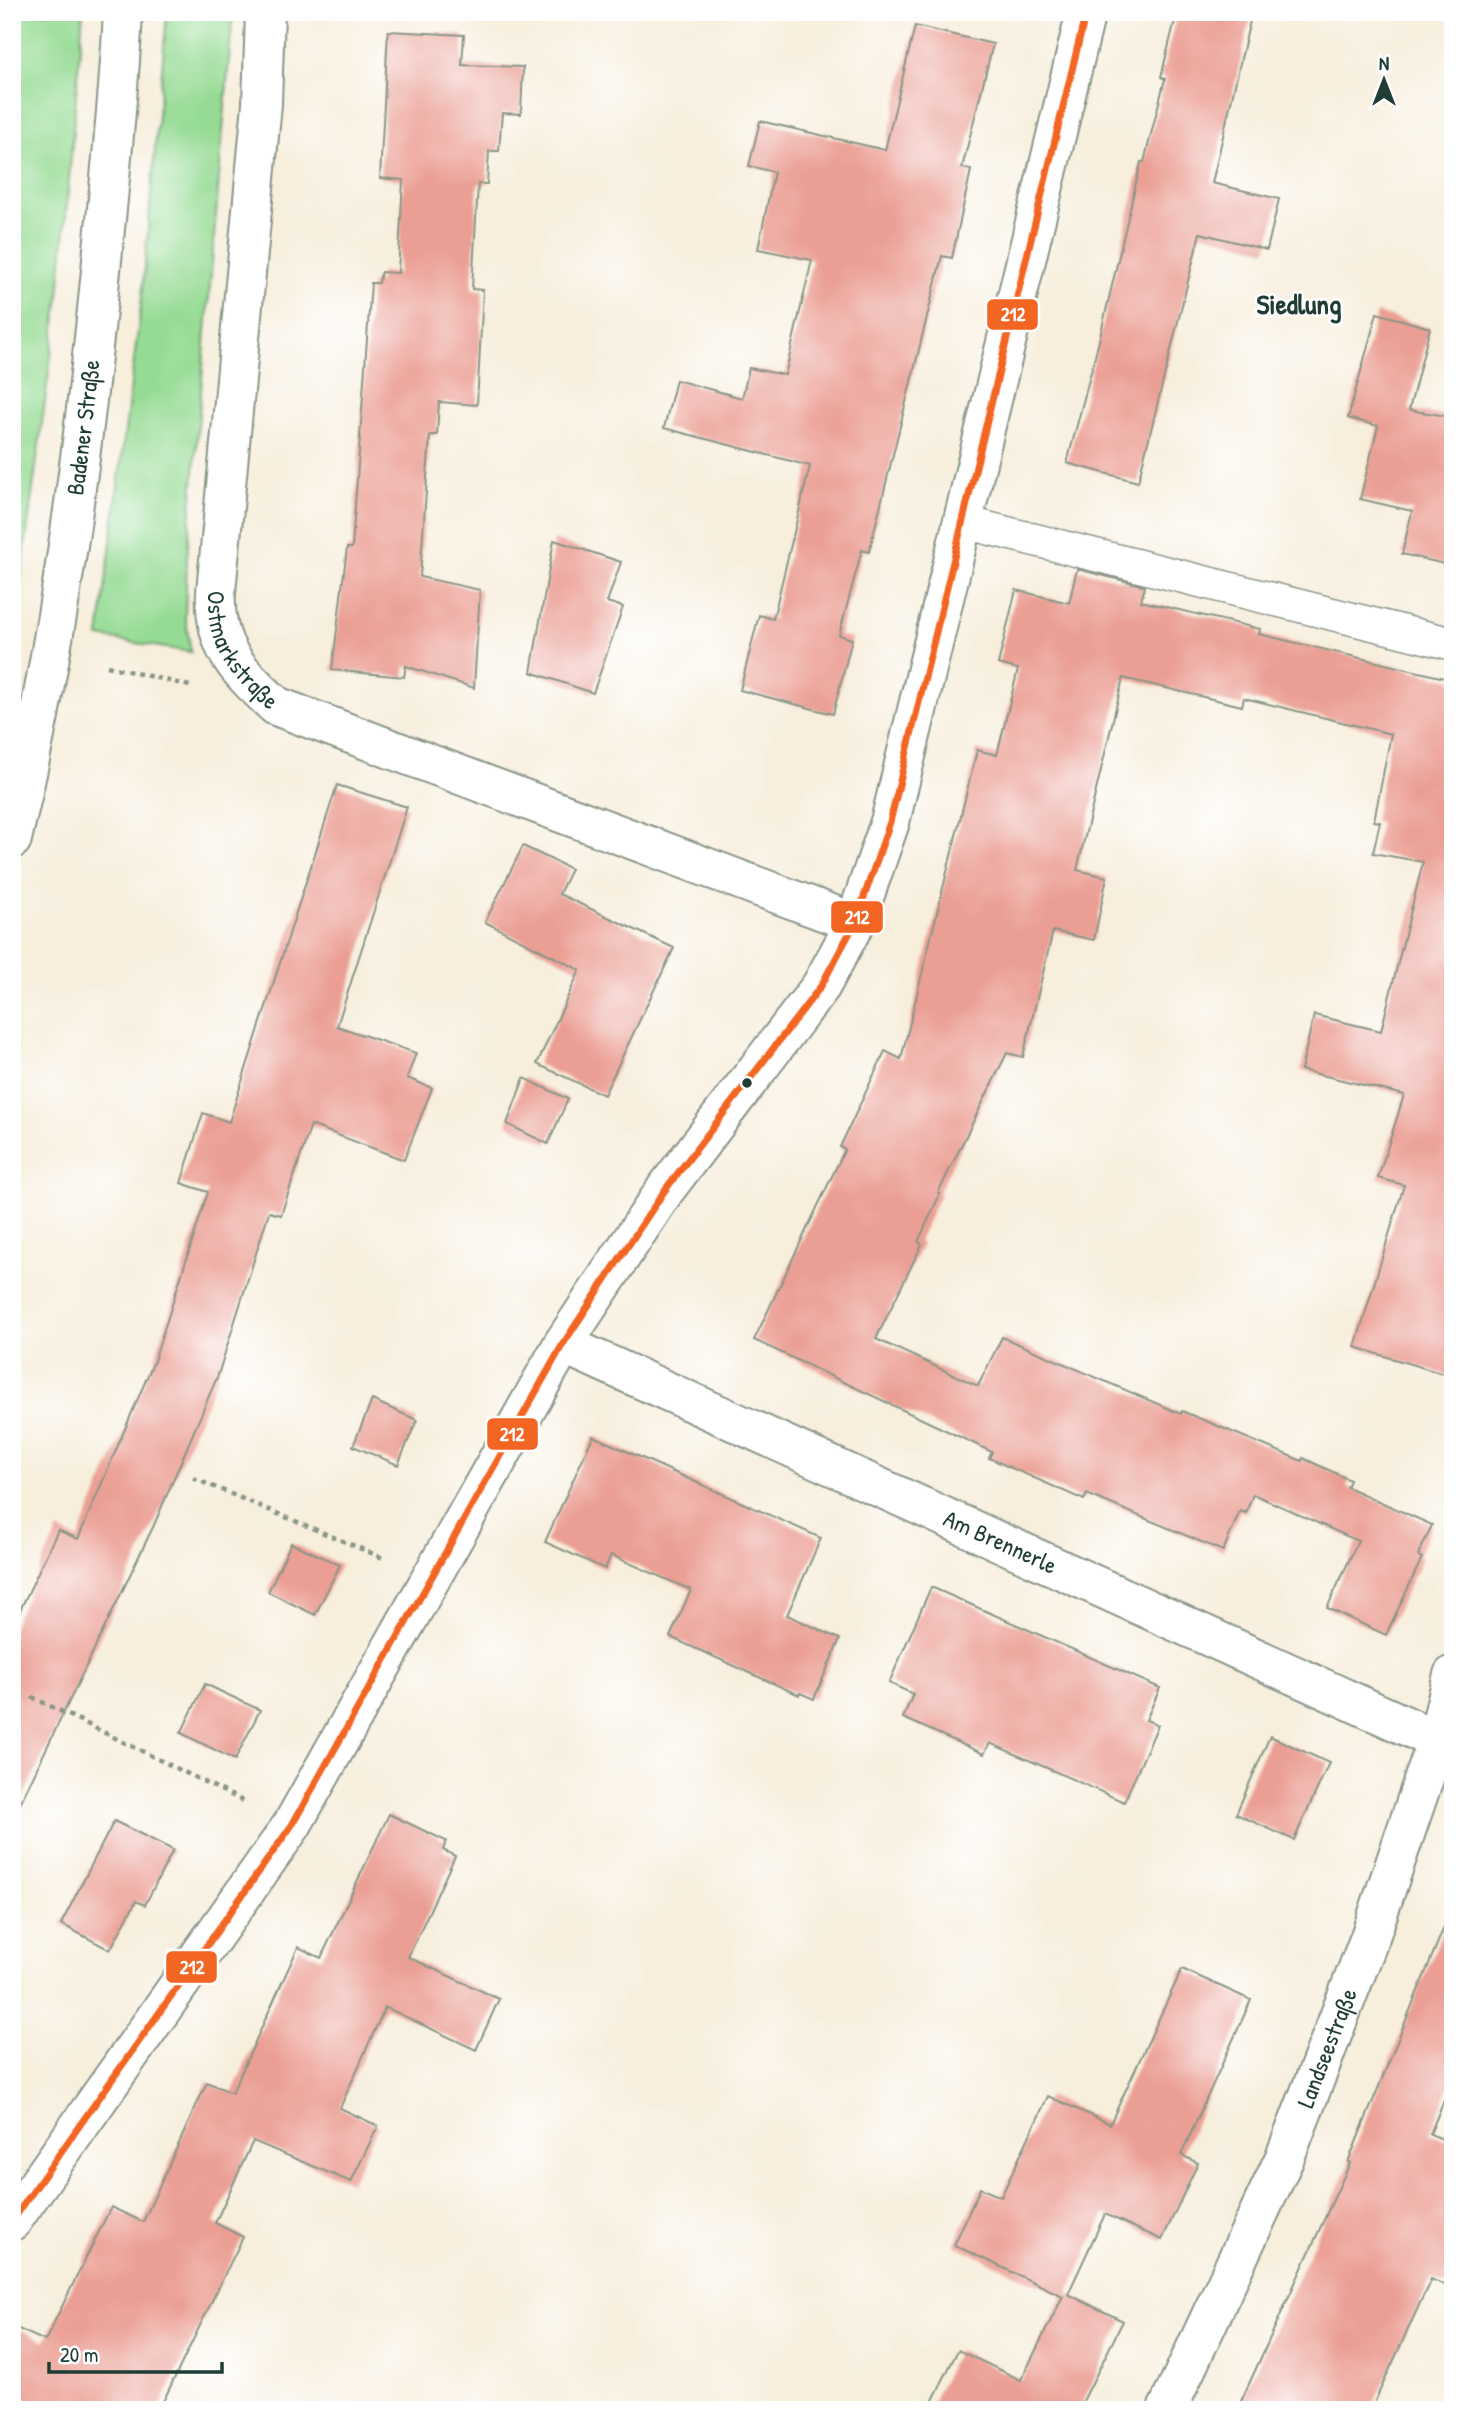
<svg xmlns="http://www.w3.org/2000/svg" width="1465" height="2422" font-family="'Patrick Hand',sans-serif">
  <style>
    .green { fill: #96db94; stroke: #5a8c64; stroke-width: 2 }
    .building { fill: #eb9f94 }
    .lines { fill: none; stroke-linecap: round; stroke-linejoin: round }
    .service-casing { stroke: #8b9688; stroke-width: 35 }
    .minor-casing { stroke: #8b9688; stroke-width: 42 }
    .primary-casing { stroke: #8b9688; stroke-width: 42 }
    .path { stroke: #8b9688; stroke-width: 4.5; stroke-dasharray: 5 5; stroke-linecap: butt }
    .service { stroke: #fff; stroke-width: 32 }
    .minor { stroke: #fff; stroke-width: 38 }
    .primary { stroke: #fff; stroke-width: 38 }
    .bus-1-casing { stroke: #fff; stroke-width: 12 }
    .bus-1 { stroke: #f26522; stroke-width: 7 }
    .bus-dot { fill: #1f3d34; stroke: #fff; stroke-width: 2.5 }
    .labels { text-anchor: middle; stroke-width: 5; stroke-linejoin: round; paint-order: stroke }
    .street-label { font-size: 24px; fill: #1f3d34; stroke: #fff }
    .quarter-label { font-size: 28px; font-weight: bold; fill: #1f3d34; stroke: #fff }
    .line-badge { stroke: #fff; stroke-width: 2.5 }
    .badge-label { font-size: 19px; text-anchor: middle; font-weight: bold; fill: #fff }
  </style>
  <rect width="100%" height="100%" fill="#fff"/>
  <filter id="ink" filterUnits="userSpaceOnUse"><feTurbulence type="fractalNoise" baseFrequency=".0143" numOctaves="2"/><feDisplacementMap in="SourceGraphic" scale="14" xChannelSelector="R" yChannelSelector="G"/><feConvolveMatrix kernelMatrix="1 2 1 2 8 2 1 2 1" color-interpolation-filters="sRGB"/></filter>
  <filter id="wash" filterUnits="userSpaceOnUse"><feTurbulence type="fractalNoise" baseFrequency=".00686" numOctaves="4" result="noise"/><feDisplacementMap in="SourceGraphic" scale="28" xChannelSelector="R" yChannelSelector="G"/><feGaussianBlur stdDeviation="1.57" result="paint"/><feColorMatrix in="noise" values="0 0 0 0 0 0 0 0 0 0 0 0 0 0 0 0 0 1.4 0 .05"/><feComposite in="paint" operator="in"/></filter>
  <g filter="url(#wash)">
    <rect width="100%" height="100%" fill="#f7eedc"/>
    <path class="green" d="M12,12H83L59,298L12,643Z
      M167,12H233L187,557L185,617L191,652L99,637L142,297Z"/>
    <g id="blocks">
      <path class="building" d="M1177,12H1252L1212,183L1279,199L1267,250L1200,233L1138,482L1067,463L1098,345L1141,162H1144L1165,79L1161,77Z
        M915,26L993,44L962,168L971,170L952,258L942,256L869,552L862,550L839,635L852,639L833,714L740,690L759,615L773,619L810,466L664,428L676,380L742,398L749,368L785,375L812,260L758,249L774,172L749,166L760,121L885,150Z
        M388,31L464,35L462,65L523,67L521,114L502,113L499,151H489L487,184H478L472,289L483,290L477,405L439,402L437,435H430L420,577L480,590L474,688L406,666L404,677L332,670L347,548H352L371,283H379L381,272L398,273L403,180L380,178Z
        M1377,313L1430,328L1409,410L1453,417V566L1402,554L1412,511L1360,499L1378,426L1348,418Z
        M554,540L621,562L607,602L623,607L593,693L531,672Z
        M1077,569L1145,586L1141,601L1260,629L1259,634L1453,680V1377L1355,1347L1404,1185L1378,1178L1404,1095L1301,1070L1314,1015L1381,1031L1423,862L1373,853L1380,822L1374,821L1391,734L1244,698L1242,706L1123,678L1077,870L1107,877L1094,940L1053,931L1023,1057L1007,1053L938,1193L940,1194L918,1242L922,1244L876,1339L978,1386L1002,1337L1181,1414L1182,1411L1302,1461L1303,1458L1350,1480L1347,1487L1432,1525L1418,1556L1422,1558L1386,1635L1327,1608L1358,1541L1253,1494L1246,1513L1240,1511L1223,1551L1087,1494L1084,1500L989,1458L992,1452L754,1340L845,1149L840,1147L885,1051L901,1059L977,750L997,755L1018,669L998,664L1016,590L1069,603Z
        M337,785L407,807L337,1026L416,1053L407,1078L432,1088L404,1160L311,1125L281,1215L269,1212L218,1375L154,1525L12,1820V1627L58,1530L78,1539L154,1361L208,1192L181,1183L203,1113L229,1122Z
        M523,846L571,869L559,894L674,948L604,1095L537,1064L580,970L485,922Z
        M524,1078L568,1099L548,1144L507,1124Z
        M372,1400L417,1420L398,1465L353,1446Z
        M593,1436L821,1538L787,1615L840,1639L814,1699L800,1693L799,1695L670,1637L691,1590L611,1555L605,1569L545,1542Z
        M291,1543L340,1565L315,1615L268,1592Z
        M931,1587L1160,1688L1146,1720L1158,1725L1124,1802L990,1743L984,1754L903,1718L913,1694L889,1683Z
        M205,1684L260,1710L235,1760L181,1733Z
        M1270,1736L1329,1763L1294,1840L1236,1814Z
        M389,1814L446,1841L443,1850L455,1856L408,1957L499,1999L476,2050L385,2007L340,2108L378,2126L351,2182L253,2141L215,2223L243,2237L159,2410H12V2326L45,2341L111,2207L143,2222L207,2082L232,2093L298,1947L321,1958Z
        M114,1821L173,1850L145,1905L136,1901L110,1950L61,1924Z
        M1451,1910L1453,2078L1430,2134L1453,2143V2289L1431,2279L1371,2410H1237L1350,2163L1348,2162Z
        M1182,1969L1251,2000L1181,2155L1198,2163L1162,2240L1105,2214L1068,2294L1123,2321L1080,2407L1086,2410H928L958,2350L1021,2380L1063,2296L954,2245L980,2188L1001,2197L1048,2096L1110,2124Z"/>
    </g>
  </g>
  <g filter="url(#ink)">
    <use href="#blocks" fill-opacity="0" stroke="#8b9688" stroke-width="2"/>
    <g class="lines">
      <g class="service-casing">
        <path id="service" d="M963,522L1453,644"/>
      </g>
      <g class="minor-casing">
        <g id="minor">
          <path id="s1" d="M265,12L262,104L216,592C213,648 238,670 276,706L855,923"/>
          <path id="s2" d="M563,1344L1437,1740"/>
          <path d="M12,2221L292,1825L563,1344L665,1190L821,986L855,923L890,822L1086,12"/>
          <path id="s3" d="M1167,2410L1285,2157L1370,1937L1437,1740L1453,1675"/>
        </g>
      </g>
      <g class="primary-casing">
        <g id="primary">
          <path id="s4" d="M12,839C58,649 83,455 102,260C110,177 119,95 123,12"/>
        </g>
      </g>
      <path class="path" d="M107,666L190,686
        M193,1478L383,1558
        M32,1697L247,1803"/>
      <use href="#service" class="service"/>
      <use href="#minor" class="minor"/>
      <use href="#primary" class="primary"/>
      <g class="bus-1-casing">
        <path id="bus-1" d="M12,2221L292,1825L563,1344L665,1190L821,986L855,923L890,822L1086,12"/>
      </g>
      <use href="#bus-1" class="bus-1"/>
    </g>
  </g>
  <circle class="bus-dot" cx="747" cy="1083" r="6"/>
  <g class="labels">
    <g class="street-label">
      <text dy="8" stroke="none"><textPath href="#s4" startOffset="418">Badener Straße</textPath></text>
      <text dy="8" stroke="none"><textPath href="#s1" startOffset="648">Ostmarkstraße</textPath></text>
      <text dy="8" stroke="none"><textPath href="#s2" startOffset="480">Am Brennerle</textPath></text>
      <text dy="8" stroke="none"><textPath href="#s3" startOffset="396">Landseestraße</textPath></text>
    </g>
    <g class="quarter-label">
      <text x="1299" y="314">Siedlung</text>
    </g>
  </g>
  <g class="line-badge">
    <rect x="986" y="298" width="53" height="33" rx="7" fill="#f26522"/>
    <rect x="830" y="900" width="54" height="34" rx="7" fill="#f26522"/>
    <rect x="486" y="1417" width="53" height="34" rx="7" fill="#f26522"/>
    <rect x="165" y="1950" width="53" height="34" rx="7" fill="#f26522"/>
  </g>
  <g class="badge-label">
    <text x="1013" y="321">212</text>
    <text x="857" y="924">212</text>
    <text x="512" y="1441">212</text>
    <text x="192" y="1974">212</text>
  </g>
  <rect width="1465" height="2422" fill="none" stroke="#fff" stroke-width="42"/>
  <g transform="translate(1384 80)" stroke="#ffffff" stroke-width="5" paint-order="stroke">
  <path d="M0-5L12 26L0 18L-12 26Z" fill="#1f3d34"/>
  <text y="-10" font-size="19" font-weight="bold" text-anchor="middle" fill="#1f3d34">N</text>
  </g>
  <path d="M49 2362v10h173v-10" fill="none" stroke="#1f3d34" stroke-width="3.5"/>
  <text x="60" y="2362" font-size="21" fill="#1f3d34" stroke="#ffffff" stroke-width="5" paint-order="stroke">20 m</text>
</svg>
